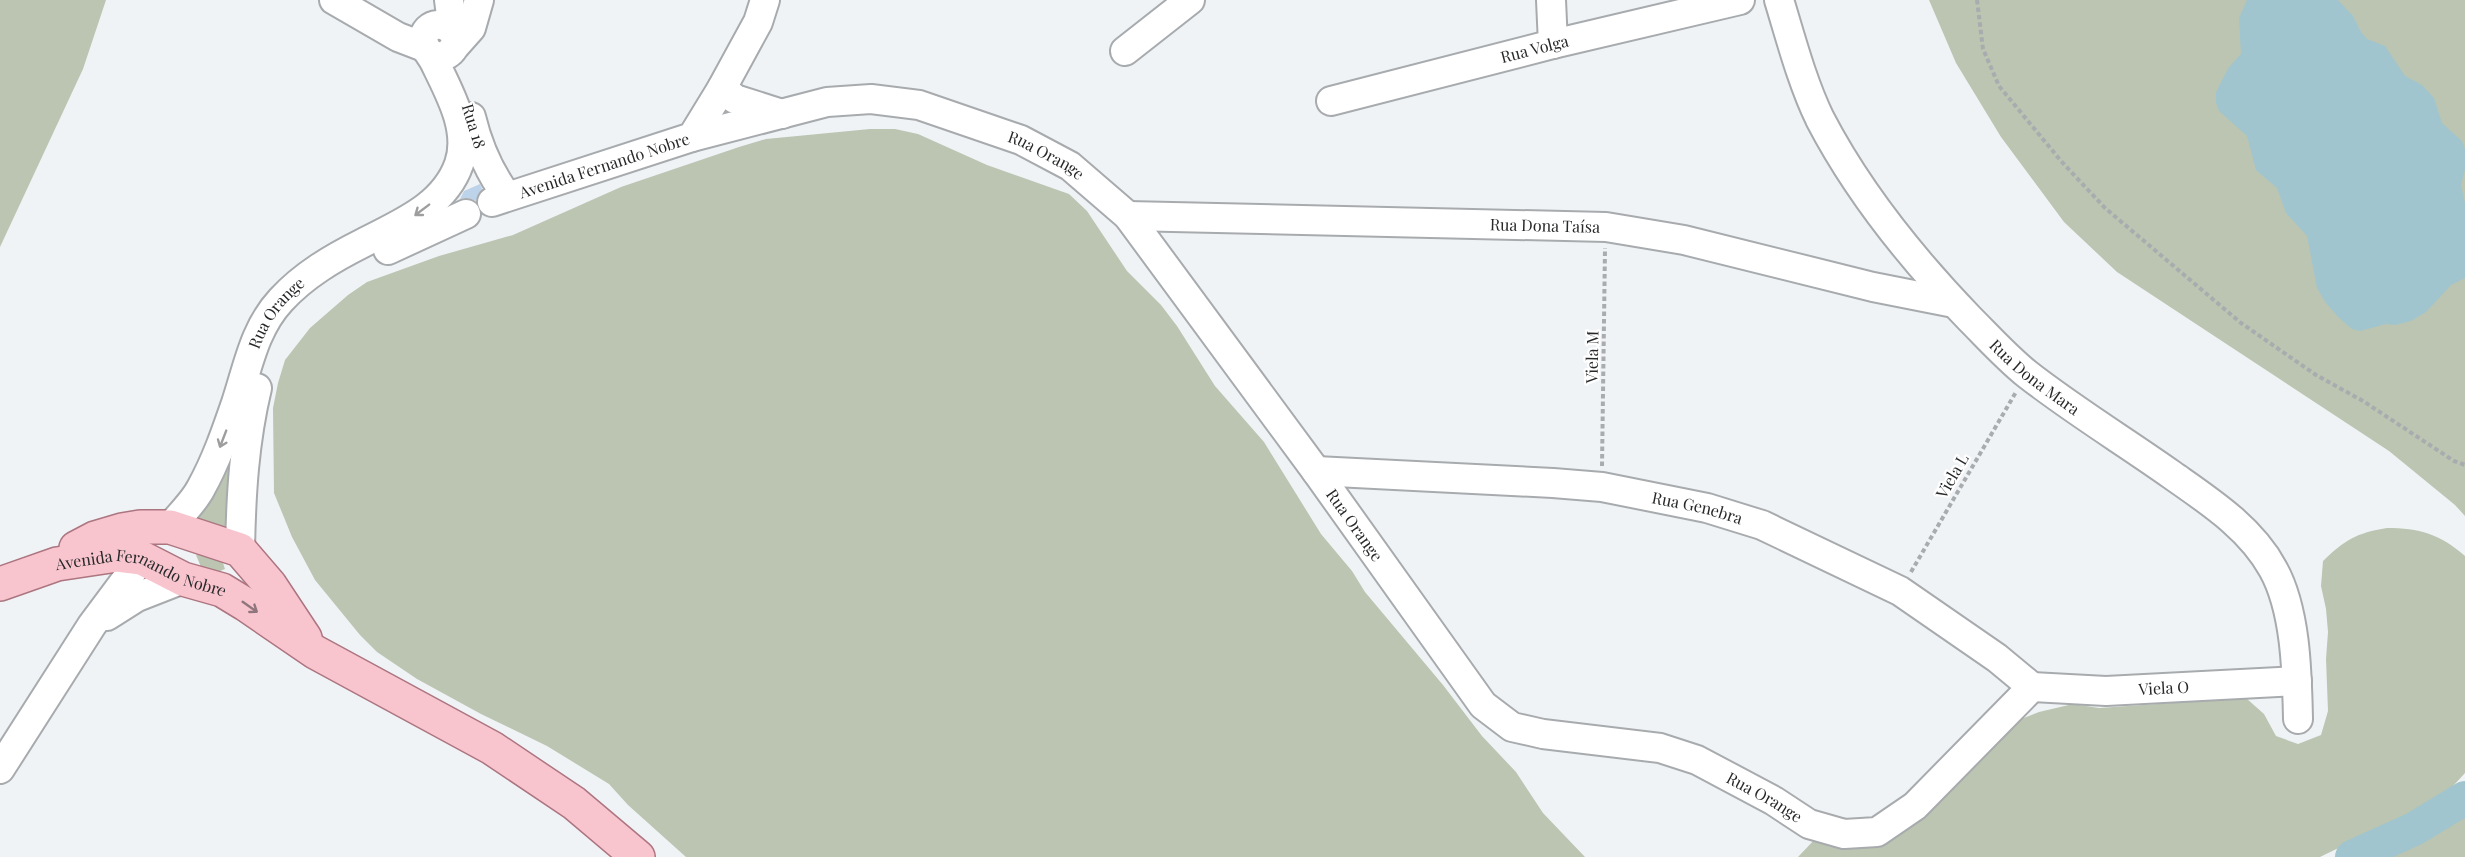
<svg xmlns="http://www.w3.org/2000/svg" width="2465" height="857" font-family="'Playfair Display',serif">
  <style>
    .green { fill: #bbc5b2 }
    .water { fill: #a0c5ce }
    .lines { fill: none; stroke-linecap: round; stroke-linejoin: round }
    .river { stroke: #a0c5ce; stroke-width: 34 }
    .building { fill: #bcd3ea }
    .minor-casing { stroke: #a8abae; stroke-width: 32 }
    .major-casing { stroke: #ac7580; stroke-width: 36 }
    .path { stroke: #a9acae; stroke-width: 4; stroke-dasharray: 4.5 3; stroke-linecap: butt }
    .minor { stroke: #fff; stroke-width: 28 }
    .major { stroke: #f8c5cf; stroke-width: 33 }
    .oneway { stroke: #9e9e9f }
    .oneway2 { stroke: #90767c }
    .labels { text-anchor: middle; stroke-width: 4.5; stroke-linejoin: round; paint-order: stroke }
    .street-label { font-size: 16px; fill: #272829; stroke: #fff }
  </style>
  <rect width="100%" height="100%" fill="#f0f3f6"/>
  <path class="green" d="M0,0H106L83,69L0,247Z
    M1929,0H2465V516L2455,505L2389,451L2117,272L2064,222L2001,137L1956,63Z
    M870,129H895L918,134L987,165L1069,194L1087,211L1127,271L1161,305L1177,326L1215,386L1264,442L1321,534L1352,571L1365,592L1443,685L1482,736L1516,772L1543,813L1585,857H686L628,805L609,784L547,746L481,714L417,679L377,652L360,635L315,580L292,537L274,493L273,408L278,383L285,360L310,328L348,295L367,282L439,256L513,235L621,187L739,147L766,139Z
    M233,437L229,479L230,514L226,526L211,527L198,519V510Z
    M2387,528C2419,528 2440,534 2465,556V773L2443,797L2320,857H1798L1816,838L1841,839L2016,721L2039,712L2073,704L2099,708L2246,698L2264,714L2276,736L2298,744L2321,735L2328,711L2326,659L2328,632L2326,609L2321,586L2323,561C2345,540 2356,533 2387,528Z
    M202,552L221,557L225,569L215,573L201,567L196,555Z
    M2465,809V857H2372C2404,842 2436,831 2465,809Z"/>
  <path class="water" d="M2247,0H2338L2353,16L2361,32L2367,39L2385,46L2405,76L2422,85L2434,98L2442,123L2462,141L2465,149V169L2461,185L2465,203V278L2451,285L2426,312L2411,321L2395,325L2386,324L2360,331L2352,329L2338,317L2326,303L2317,288L2307,236L2286,213L2277,188L2256,170L2247,136L2219,111L2216,103V92L2229,67L2241,54L2239,18Z"/>
  <g class="lines">
    <path class="river" d="M2352,857L2414,829L2465,798"/>
  </g>
  <path class="building" d="M480,184L482,189L476,201L468,198L460,199L464,191Z"/>
  <g class="lines">
    <g class="minor-casing">
      <g id="minor">
        <path d="M334,0L398,37L424,47"/>
        <path d="M449,0L453,31"/>
        <path d="M1551,0L1553,44"/>
        <path id="s1" d="M1779,0C1791,39 1802,82 1820,119C1859,194 1912,259 1970,319C1988,337 2007,358 2027,374C2073,410 2124,441 2172,475C2209,501 2251,528 2273,569C2296,610 2297,673 2298,719"/>
        <path d="M455,46L471,28L479,0"/>
        <path d="M1125,51L1190,0"/>
        <path d="M722,88L735,99L782,114"/>
        <path id="s2" d="M1331,101L1553,44L1740,0"/>
        <path d="M471,117C478,146 489,172 507,196"/>
        <path id="s3" d="M692,137L827,102L871,99L919,105L1021,140L1070,166L1128,216L1316,471L1483,705L1512,727L1543,734L1660,748L1697,760L1774,801L1809,824L1844,834L1877,832L1915,806L2032,687"/>
        <path id="s4" d="M492,202L692,137L722,88L758,22L765,0"/>
        <path id="s5" d="M1128,216L1606,227L1684,240L1873,287L1954,303"/>
        <path d="M388,250L466,214"/>
        <path id="s6" d="M1316,471L1553,483L1602,487L1707,508L1762,525L1900,591L1997,658L2032,687"/>
        <path id="s7" d="M170,527C180,515 194,502 201,488C216,461 226,432 236,403C248,367 254,329 281,300C304,275 333,258 363,243C399,224 444,207 459,164C471,130 449,92 434,61C430,54 425,49 423,41C425,20 449,20 456,38C455,53 443,61 429,53"/>
        <path d="M240,550C241,495 244,442 257,388"/>
        <path d="M107,616L137,597L183,579"/>
        <path id="s8" d="M2032,687L2106,691L2297,681"/>
        <path d="M0,769L92,625L142,558"/>
      </g>
    </g>
    <g class="major-casing">
      <g id="major">
        <path d="M76,548L95,538L122,530L140,527H170L240,550L270,585L305,638"/>
        <path id="s9" d="M0,584L57,564L117,555L142,558L183,579L222,590L245,604L315,652L492,748L574,803L638,857"/>
      </g>
    </g>
    <path class="path" d="M1977,0L1983,49L1999,86L2061,161L2105,208L2241,323L2316,375L2363,401L2454,461L2465,465
      M1602,466L1605,248
      M1911,572L2016,392"/>
    <use href="#minor" class="minor"/>
    <use href="#major" class="major"/>
  </g>
  <defs><path id="oneway-shaft" d="M-6 0H5M1.5-3L5.5 0L1.5 3" fill="none" stroke-width="1.6" stroke-linecap="round" stroke-linejoin="round" transform="scale(1.5)"/></defs>
  <g class="oneway">
    <use href="#oneway-shaft" transform="translate(422 210) rotate(143)"/>
    <use href="#oneway-shaft" transform="translate(223 439) rotate(111)"/>
  </g>
  <use class="oneway2" href="#oneway-shaft" transform="translate(250 607) rotate(35)"/>
  <g class="labels">
    <g class="street-label">
      <text dy="6" stroke="none"><textPath href="#s2" startOffset="210">Rua Volga</textPath></text>
      <text transform="translate(474 126) rotate(73)" y="6">Rua 18</text>
      <text dy="6" stroke="none"><textPath href="#s3" startOffset="369">Rua Orange</textPath></text>
      <text dy="6" stroke="none"><textPath href="#s4" startOffset="118">Avenida Fernando Nobre</textPath></text>
      <text dy="6" stroke="none"><textPath href="#s5" startOffset="417">Rua Dona Taísa</textPath></text>
      <text dy="6" stroke="none"><textPath href="#s7" startOffset="242">Rua Orange</textPath></text>
      <text transform="translate(1592 357) rotate(-89)" y="6">Viela M</text>
      <text dy="6" stroke="none"><textPath href="#s1" startOffset="464">Rua Dona Mara</textPath></text>
      <text transform="translate(1952 476) rotate(-60)" y="6">Viela L</text>
      <text dy="6" stroke="none"><textPath href="#s6" startOffset="384">Rua Genebra</textPath></text>
      <text dy="6" stroke="none"><textPath href="#s3" startOffset="855">Rua Orange</textPath></text>
      <text dy="6" stroke="none"><textPath href="#s9" startOffset="148">Avenida Fernando Nobre</textPath></text>
      <text dy="6" stroke="none"><textPath href="#s8" startOffset="132">Viela O</textPath></text>
      <text dy="6" stroke="none"><textPath href="#s3" startOffset="1378">Rua Orange</textPath></text>
    </g>
  </g>
</svg>
